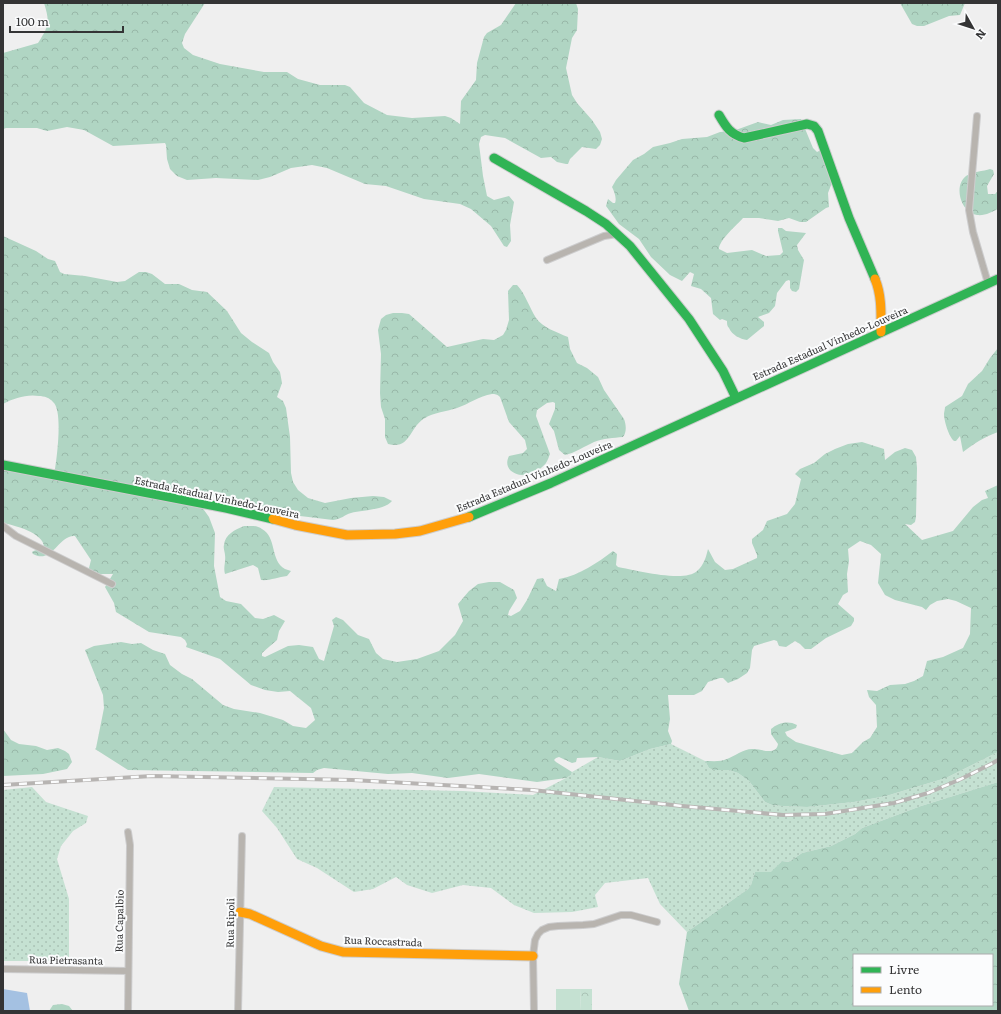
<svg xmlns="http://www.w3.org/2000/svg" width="1001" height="1014" font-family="Literata,serif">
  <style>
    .grass { fill: url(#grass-dots) }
    .forest { fill: url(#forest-crowns); fill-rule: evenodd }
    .park { fill: url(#park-crowns) }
    .pitch { fill: #c5e1d2 }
    .water { fill: #a4c1e2 }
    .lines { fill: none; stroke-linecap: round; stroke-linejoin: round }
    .street-casing { stroke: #cdcdce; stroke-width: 8 }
    .fast-casing { stroke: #cdcdce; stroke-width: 11 }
    .slow-casing { stroke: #cdcdce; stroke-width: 11 }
    .street { stroke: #b8b4af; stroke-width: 6 }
    .fast { stroke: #30b455; stroke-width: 9 }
    .slow { stroke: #ff9f0a; stroke-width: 9 }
    .rail-casing { stroke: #b7b4b2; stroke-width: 4 }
    .rail { stroke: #fbfcfd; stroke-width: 2.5; stroke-dasharray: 8; stroke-linecap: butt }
    .labels { text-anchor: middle; stroke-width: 4; stroke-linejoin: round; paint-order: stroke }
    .street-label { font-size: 10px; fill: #343435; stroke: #fbfcfd }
  </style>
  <defs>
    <pattern id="grass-dots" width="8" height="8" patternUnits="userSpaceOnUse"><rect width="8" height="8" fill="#c5e1d2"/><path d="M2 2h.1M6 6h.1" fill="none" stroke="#aac2b5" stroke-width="1.8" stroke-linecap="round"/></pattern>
    <pattern id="forest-crowns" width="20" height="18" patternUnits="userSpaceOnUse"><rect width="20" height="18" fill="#b0d5c3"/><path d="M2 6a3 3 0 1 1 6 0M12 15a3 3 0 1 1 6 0" fill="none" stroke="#98b7a8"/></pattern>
    <pattern id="park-crowns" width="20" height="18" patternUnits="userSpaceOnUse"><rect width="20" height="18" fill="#c5e1d2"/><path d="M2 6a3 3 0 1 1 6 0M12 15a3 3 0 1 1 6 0" fill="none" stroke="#aac2b5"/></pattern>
  </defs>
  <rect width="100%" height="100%" fill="#efefef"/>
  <path class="grass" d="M671,744L705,761L709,768L713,770H729L738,773L749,781L765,802L772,805L782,806L807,807L854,802L886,796L946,778L998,752V782L921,806L862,828L855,834L831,846L802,853L789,862L782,861L772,872H755L751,885L748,889L687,932L660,904L648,878L605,883L595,895L598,907L572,912L534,913L514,905L491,888L463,885L432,893L407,885L396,877L373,889L354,892L317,868L297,859L277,828L262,811L274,787L463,791L533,795L566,778L571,775L572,772L598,757L620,761L650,749Z
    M32,787L46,802L88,816L86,823L73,831L61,846L57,859L69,899V961H3V790Z"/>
  <path class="forest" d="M44,3H205L185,34L182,43L184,48L193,55L220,64L264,72H287L298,79L320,85H345L350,87L364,103L387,115L412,118L445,116L451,118L460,124L461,101L476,80L477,63L484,37L487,33L501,25L516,3H576L578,9L577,30L572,38L566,68L572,95L577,103L592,120L600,132L602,139L600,145L596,149L582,147L570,159L568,164H566L557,162L551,157L541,158L505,138L485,135L481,137L479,144L483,176L487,196L494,200L509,196L514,202L510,225L511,241L507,247L504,246L491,226L471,209L460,204L424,199L386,186L365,184L327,168L312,165L291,168L270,177L258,180L216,178L187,180L177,176L170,169L167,159L166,145L165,143L113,146L84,130L67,127L47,131L37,128H6L3,129V53L38,43C49,26 50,22 44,3Z
    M900,3H965L960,15L949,16L924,26H917L912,24Z
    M801,119L813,148L817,152L821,150L833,180L828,193L829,207L826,208L806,222H800L789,218L778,221L759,218H743C737,225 719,240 719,249L727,253L752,250L766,256L780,255L783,252L778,231V228H782L786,231L806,233L797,245L798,250L804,260L799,289L796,292L792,291L790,288V281L789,280L786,281L777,293L775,306L769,313L758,317L764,322V326L747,340C740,339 732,335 729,328C727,326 727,324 727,321L722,319L720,320L713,314L711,298L701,289L691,286L694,274L690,272L682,281L670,275L651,257L639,239L619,224L606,206L608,199L613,203H615C617,198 614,191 612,187L616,180L633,160L644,154L653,147L670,143L682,139L707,137L720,132L733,131L758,122L771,125L783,120Z
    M990,169L993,170L994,174L987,186L988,194H995L998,191V209C992,212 985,216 977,215C961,213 953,186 966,176C971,172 984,171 990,169Z
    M3,236L36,251L48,259L55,261L60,272L64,274L85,276L117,282L125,281L139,272H146L152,274L165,284H179L192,290L207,292L227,311L241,333L252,342L269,353L273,362L280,372L282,383L277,397L283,401L286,408L290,437L291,473L293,482L298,490L308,498L325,503L351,498L373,496L384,497L392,501C385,510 362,510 351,513C344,515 342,519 333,520L292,515L221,496L206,495L200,497L199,503L209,517L215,533L214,566L220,597L226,601L241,604L255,618L263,619L274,615L285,621L279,631L277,640L262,653V656L265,657L288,646L299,645L313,647L319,659L324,661L334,626L332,620L336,617L343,620L358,635L369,639L376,653L383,659L397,662L417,659L439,651L455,635L463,621L458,604L469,591L478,584L489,582H500L514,590L517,598L509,611L508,615L511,616L520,611L527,600L537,579L543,578L547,586L556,591L559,579C580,575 597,563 613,551L617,554L616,565L618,567C634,570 685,583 697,571C704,565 706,557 708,549L715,562L725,570L733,569L757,558V555L752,543V539L763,530L767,521L787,514L795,504L801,479L795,474L800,469L814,463L825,454L835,449L848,444L862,442L884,449L885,460L895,452L905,448L912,450L916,457L917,468L916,517L915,522L911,525L905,524L922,540L953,531L973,507L982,500L988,498L985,491L998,485V752L946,778L886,796L854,802L807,807L782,806L772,805L765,802L749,781L738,773L729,770H713L709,768L705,761C712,761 721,762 727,759C735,756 744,748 754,749C762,749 776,756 778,744L771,734V729C778,723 788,720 797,725L796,728L785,732L787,736L796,742L842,755L852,753L863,742L870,738L877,727L876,705L869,697L867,690L877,691L890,685L905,684L914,681L923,676L927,661L943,657L963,648L970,634L971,608L956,601L948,599L937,601L930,605L926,610L922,607L895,600L885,595L878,583L881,554L871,545L860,541L848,549L849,561L847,574L848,592L843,595L838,604L854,618V621L851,626L826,638L811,649H805L800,644L795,641L786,647L779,646L777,641L774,640L754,646L752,650L750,668L747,673L738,679L728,683L723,678H720L708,682L702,691L694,695H668L670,719L668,731L672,741L671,744L650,749L620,761L598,757L577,758L576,762L572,763L559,757L556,758L554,760L556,762L572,772L571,775L566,778L537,782L479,774L448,778L412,773L388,774L324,768L317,770L313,773L128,770L95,749L96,748L104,708L103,695L85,650L94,646L121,642L132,644L141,643L153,650L165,654L170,665L182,674L192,679L223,705L234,709L260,713L283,720L293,726L306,728L315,720L311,708L290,691L278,692L265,690L251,685L220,659L186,647L187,644L185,640L181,637L149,632L116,612L114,603L105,587L113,574H93L88,572L91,560L75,536C59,534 52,565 33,554L32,552C36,549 40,550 44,547C44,533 14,525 3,523V467L53,471L55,469C57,456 63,410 53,402C50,398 44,396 39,396C27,394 14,398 3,404Z
    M513,285H517C526,295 529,307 536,318C542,327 558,333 568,337L570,349L577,363L587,368L598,377L604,390L624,419C626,424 627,432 623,437C613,438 604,438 594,442C585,446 575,453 565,455L559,450L554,431L549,424L555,409V403L553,402L547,403L537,410L536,416L550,454C549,456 548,460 546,463C544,466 537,471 534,473C522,479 501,472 509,456L523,453L527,449L525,440L509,422L500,397C497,394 495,394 492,394C479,396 469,404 457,408C448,411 432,413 425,418C409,427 411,450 388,444L385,437V419L381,407L380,393L381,354L378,330L381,319L386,315L393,313H402L409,314L447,347L483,339L494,340L503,335L506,330L509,320L508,291Z
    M998,348V432C984,437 975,443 963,452L960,436L956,441H954C949,437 944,421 944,414C944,413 945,409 945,407L962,396L968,384L982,371L990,358Z
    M244,526C250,526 257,525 262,529C277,537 270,561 285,569C287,570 289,570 291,571L287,576C278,577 269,581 261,580L258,568L253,565L225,574C223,568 226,562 225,555C225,552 223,548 224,545C225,534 235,530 244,526Z
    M3,729L11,740L19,744L36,746L47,750L58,748L65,751L69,754L72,762L67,769L43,774L3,776Z
    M998,782V1011H689L679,984L687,932L748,889L751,885L755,872H771L782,861L789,862L802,853L831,846L855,834L862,828L921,806ZM854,955H992V1005H854Z
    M62,1004L69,1006L73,1011H48H49L53,1005Z"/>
  <path class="park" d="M581,989H592V1011H580Z"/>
  <path class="pitch" d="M556,989H581L580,1011L556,1010Z"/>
  <path class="water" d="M3,989L27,993L30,1011H3Z"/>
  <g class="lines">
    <g class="street-casing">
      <path id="street" d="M977,116L969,210L973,232L988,283
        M547,260L604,236L617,234
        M3,526L16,536L112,584
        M3,969L128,971
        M128,1011L130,845L128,832
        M238,1011L242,836
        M534,1011L533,956L535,940L538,934L542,930L549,927L558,926L583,925L594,924L621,915H631L657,922"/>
    </g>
    <g class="fast-casing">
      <path id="fast" d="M719,115C726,127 730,134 744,138L807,124L814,126L818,131L849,218L875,279
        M494,158L586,211L606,224L630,246L689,319L723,371L736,398
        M3,465L226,508L273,519
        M469,517L551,483L998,279"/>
    </g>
    <g class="slow-casing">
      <path id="slow" d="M875,279C882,296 881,314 881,332
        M273,519L295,525L347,535L395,534L420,531L469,517
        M240,912L250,914L321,946L343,952L533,956"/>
    </g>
    <use href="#street" class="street"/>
    <use href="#fast" class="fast"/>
    <use href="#slow" class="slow"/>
    <g class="rail-casing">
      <path id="rail" d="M3,785L152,776L352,780L532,790L682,806L783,815L825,814L894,803L928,793L961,779L991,764L998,760"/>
    </g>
    <use href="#rail" class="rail"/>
  </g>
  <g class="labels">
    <g class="street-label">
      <text transform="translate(830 343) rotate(-24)" y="4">Estrada Estadual Vinhedo-Louveira</text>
      <text transform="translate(534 476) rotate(-23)" y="4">Estrada Estadual Vinhedo-Louveira</text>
      <text transform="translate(217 497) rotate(12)" y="4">Estrada Estadual Vinhedo-Louveira</text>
      <text transform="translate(119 921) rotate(-89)" y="4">Rua Capalbio</text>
      <text transform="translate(230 923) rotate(-89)" y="4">Rua Ripoli</text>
      <text transform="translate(383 941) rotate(2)" y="4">Rua Roccastrada</text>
      <text transform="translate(66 960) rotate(1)" y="4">Rua Pietrasanta</text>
    </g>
  </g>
  <rect width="1001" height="1014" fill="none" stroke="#343435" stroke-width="8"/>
  <rect x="853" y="954" width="140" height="52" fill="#fbfcfd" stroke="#abacad"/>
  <rect x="861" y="967" width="20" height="6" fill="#30b455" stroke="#abacad"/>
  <text x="889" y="974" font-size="12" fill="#343435">Livre</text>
  <rect x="861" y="987" width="20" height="6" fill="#ff9f0a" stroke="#abacad"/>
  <text x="889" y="994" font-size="12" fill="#343435">Lento</text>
  <g transform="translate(973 28) rotate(129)" stroke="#fbfcfd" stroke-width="3" paint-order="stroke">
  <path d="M0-3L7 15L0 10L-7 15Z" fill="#343435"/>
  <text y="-6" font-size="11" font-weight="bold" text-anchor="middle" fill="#343435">N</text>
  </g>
  <path d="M10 26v6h113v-6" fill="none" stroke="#343435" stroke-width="2"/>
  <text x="16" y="26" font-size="12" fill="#343435" stroke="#fbfcfd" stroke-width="3" paint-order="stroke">100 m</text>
</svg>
